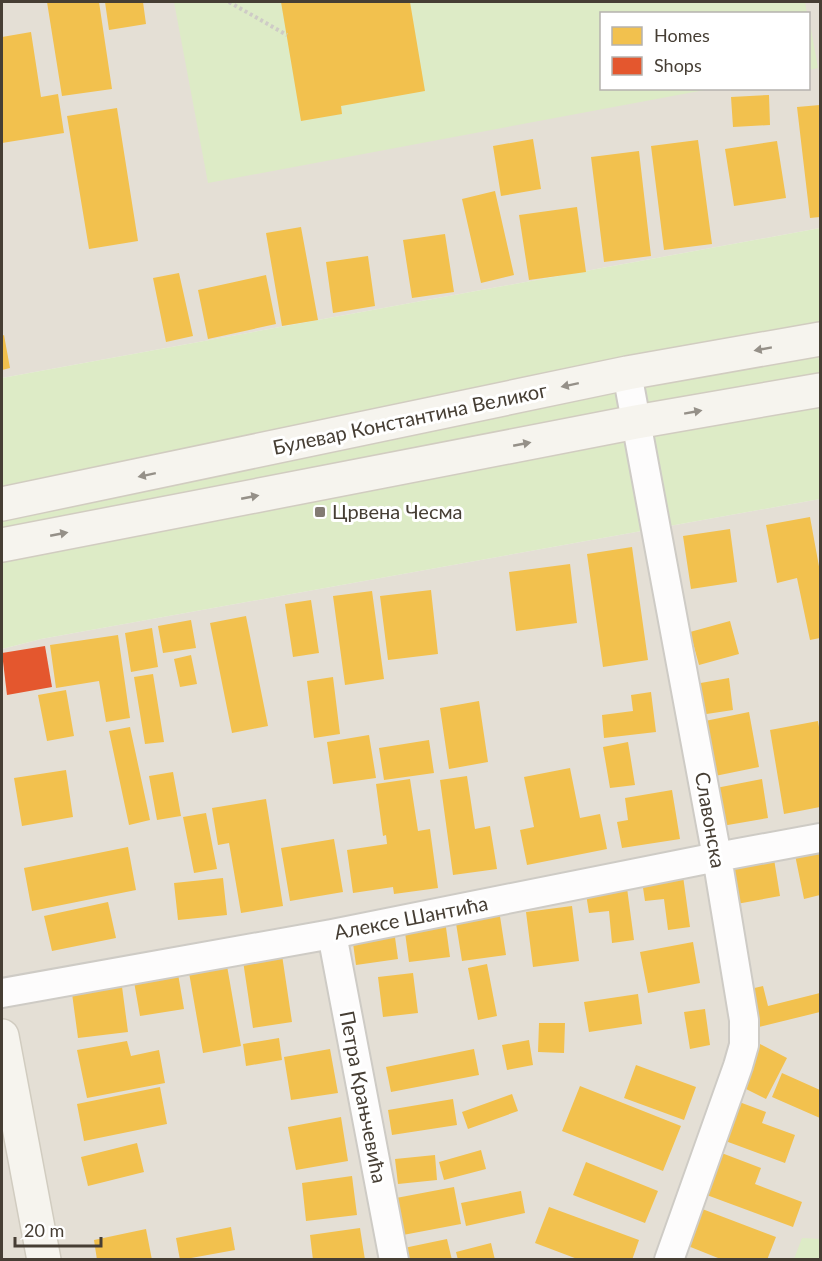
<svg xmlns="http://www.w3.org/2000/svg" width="822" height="1261" font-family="Lato,sans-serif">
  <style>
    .residential { fill: #e4dfd5; fill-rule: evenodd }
    .green { fill: #ddebc6 }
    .homes { fill: #f2c14e }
    .shops { fill: #e4572e }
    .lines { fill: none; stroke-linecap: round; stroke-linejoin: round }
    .street-casing { stroke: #cecbc5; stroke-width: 32 }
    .secondary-casing { stroke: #d1ccc0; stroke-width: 36 }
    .path { stroke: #cecbc6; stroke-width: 4; stroke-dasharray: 3 3; stroke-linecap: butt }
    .street { stroke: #fdfcfc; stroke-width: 28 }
    .secondary { stroke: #f6f4ee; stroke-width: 33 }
    .oneway { fill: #959088 }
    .poi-dot { fill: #827b73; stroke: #fff; stroke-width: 2 }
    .labels { text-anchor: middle; stroke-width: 6; stroke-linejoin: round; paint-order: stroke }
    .street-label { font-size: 20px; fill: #463e34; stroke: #fff }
    .poi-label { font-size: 20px; fill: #463e34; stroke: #fff; text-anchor: start }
  </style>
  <rect width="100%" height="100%" fill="#f0ede8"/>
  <path class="residential" d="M2,2H820V228L2,378ZM602,14H808V88H602Z
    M820,499V1259L2,1260V649L41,639Z"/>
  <path class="green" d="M174,2H805L807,13L602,14V88L710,89L208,183Z
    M809,19L818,68L809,70H808Z
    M820,228V499L41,639L2,649V378Z
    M802,1238L820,1239V1259H794Z"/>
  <path class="homes" d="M47,2H99L112,89L62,96Z
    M105,2H143L146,24L109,30Z
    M281,2H410L425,91L341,106L342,114L301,121Z
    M31,32L41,97L58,94L64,133L2,143V37Z
    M769,95L770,125L733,127L731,97Z
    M820,105V217L810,218L797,107Z
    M117,108L138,241L89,249L67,116Z
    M533,139L541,189L501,196L493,146Z
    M698,140L712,244L664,250L651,146Z
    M777,141L786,198L734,206L725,149Z
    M639,151L651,256L604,262L591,157Z
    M495,191L514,275L481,283L462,199Z
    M577,207L586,272L529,280L519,215Z
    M301,227L318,320L282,326L266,233Z
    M445,234L454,292L412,298L403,240Z
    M368,256L375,306L333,313L326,262Z
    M179,273L193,336L166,342L153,278Z
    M266,275L276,324L208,339L198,290Z
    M4,335L10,368L2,370V336Z
    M810,517L820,572V638L810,640L797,578L777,583L766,525Z
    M730,529L737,582L691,589L683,536Z
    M632,547L648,660L603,667L587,554Z
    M570,564L577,623L516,631L509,572Z
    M431,590L438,654L388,660L380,596Z
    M372,591L384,679L345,685L333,596Z
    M311,600L319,653L293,657L285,604Z
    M246,616L268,726L232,733L210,623Z
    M191,620L196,648L163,653L158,626Z
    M730,621L739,654L699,665L690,632Z
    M152,628L158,667L131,672L125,633Z
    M118,635L130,718L106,722L99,681L56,688L50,645Z
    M191,655L197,684L180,687L174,659Z
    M153,674L164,742L145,744L134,677Z
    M333,677L340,734L314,738L307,681Z
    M729,678L733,710L700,715L695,684Z
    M66,690L74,736L47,741L38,695Z
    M651,692L656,732L604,738L602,715L633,711L631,695Z
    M479,701L488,762L449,769L440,708Z
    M749,712L759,767L715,776L705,721Z
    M818,721L820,733V807L784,814L770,730Z
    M130,727L150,820L129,825L109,731Z
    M369,735L376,778L333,784L327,742Z
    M429,740L434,773L384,780L379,748Z
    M628,742L635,785L610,788L603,747Z
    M570,768L580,818L600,814L607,849L527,865L520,830L534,827L524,777Z
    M66,770L73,817L22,826L14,778Z
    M173,772L181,816L157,820L149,776Z
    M467,776L475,829L490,826L497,869L453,875L440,780Z
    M410,779L418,831L430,829L438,888L394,894L393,887L353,893L347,850L387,844L386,835L383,836L376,784Z
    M762,779L768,818L722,826L716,788Z
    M672,790L680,839L622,848L617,822L628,820L625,798Z
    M266,799L283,906L241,913L229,843L218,845L212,808Z
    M206,813L217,869L194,873L183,817Z
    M334,839L343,892L290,901L281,848Z
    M128,847L136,890L32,911L24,868Z
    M820,850V895L804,899L795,855Z
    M774,859L780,896L731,905L724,868Z
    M683,876L690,927L668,930L664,899L645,901L642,881Z
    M223,878L227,915L178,920L174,883Z
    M627,888L634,940L612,943L609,911L589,913L586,894Z
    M108,902L116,938L52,951L44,916Z
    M572,906L579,961L533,967L526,912Z
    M499,910L506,955L462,961L455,917Z
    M445,920L450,957L409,962L404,925Z
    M394,930L398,959L356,965L352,936Z
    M693,942L700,983L648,993L640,952Z
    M282,955L292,1022L253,1028L243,961Z
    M226,960L241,1046L203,1053L188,967Z
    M487,964L497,1016L478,1020L468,968Z
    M177,968L184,1009L140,1016L133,976Z
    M413,973L418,1013L383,1017L378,977Z
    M121,979L128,1032L78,1038L71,986Z
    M763,986L768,1006L820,993V1012L755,1028L746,990Z
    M638,994L642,1024L589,1032L584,1002Z
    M705,1009L710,1045L690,1049L684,1012Z
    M539,1023H565L564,1053L538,1052Z
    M279,1038L282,1060L246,1066L243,1044Z
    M529,1040L533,1065L507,1070L502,1045Z
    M127,1041L131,1056L159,1050L165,1083L87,1098L77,1050Z
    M758,1043L787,1058L766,1099L738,1085Z
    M330,1049L338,1093L291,1100L284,1057Z
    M474,1049L479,1075L391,1092L386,1067Z
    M636,1065L696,1087L684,1120L624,1098Z
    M782,1073L820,1090V1118L772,1097Z
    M580,1086L681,1126L663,1171L562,1131Z
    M160,1087L167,1124L84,1141L77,1104Z
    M512,1094L518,1111L468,1129L462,1112Z
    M453,1099L457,1125L392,1135L388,1110Z
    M734,1100L766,1112L762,1123L795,1135L785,1163L720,1139Z
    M341,1117L348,1161L296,1170L288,1127Z
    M137,1143L144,1172L88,1186L81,1157Z
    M481,1150L486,1169L444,1180L439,1162Z
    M719,1152L761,1168L755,1184L802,1202L793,1227L704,1194Z
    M435,1155L437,1180L398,1184L395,1159Z
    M586,1162L658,1191L645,1223L573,1195Z
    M352,1176L357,1215L306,1221L302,1183Z
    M454,1187L461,1224L403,1235L396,1198Z
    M521,1191L525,1213L466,1226L461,1203Z
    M549,1207L639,1240L632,1260H580L535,1243Z
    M697,1207L776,1237L767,1260H723L683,1244Z
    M231,1227L235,1250L180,1260L176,1238Z
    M360,1228L365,1260H313L310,1235Z
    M146,1229L152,1260H97L94,1240Z
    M447,1239L452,1260H406L404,1248Z
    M491,1243L495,1260H458L456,1252Z"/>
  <path class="shops" d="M45,646L52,687L7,695L2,653Z"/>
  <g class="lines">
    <g class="street-casing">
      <path id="street" d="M627,373L717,857L744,1020V1045L738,1066L669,1260
        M332,934L394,1260
        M2,993L332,934L717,857L820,838"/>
    </g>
    <g class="secondary-casing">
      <path id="secondary" d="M2,504L627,373L820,339
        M2,545L636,422L820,390
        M2,1036L44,1260"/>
    </g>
    <path class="path" d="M229,2L287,35"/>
    <use href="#street" class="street"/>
    <use href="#secondary" class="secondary"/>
  </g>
  <defs><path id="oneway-solid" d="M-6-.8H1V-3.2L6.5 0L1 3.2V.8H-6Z" transform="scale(1.5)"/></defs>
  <g class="oneway">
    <use href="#oneway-solid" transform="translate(763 349) rotate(170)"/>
    <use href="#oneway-solid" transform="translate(570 385) rotate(168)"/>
    <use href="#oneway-solid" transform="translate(693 412) rotate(-10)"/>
    <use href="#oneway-solid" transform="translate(522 444) rotate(-11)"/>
    <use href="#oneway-solid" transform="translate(147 475) rotate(168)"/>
    <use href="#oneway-solid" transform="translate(250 497) rotate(-11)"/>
    <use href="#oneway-solid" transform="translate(59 534) rotate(-11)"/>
  </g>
  <rect class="poi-dot" x="314" y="506" width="12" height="12" rx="3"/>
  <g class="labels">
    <g class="street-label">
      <text transform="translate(410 419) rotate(-12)" y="7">Булевар Константина Великог</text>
      <text transform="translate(710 820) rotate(80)" y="7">Славонска</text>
      <text transform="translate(411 918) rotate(-11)" y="7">Алексе Шантића</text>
      <text transform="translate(363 1097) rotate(79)" y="7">Петра Крањчевића</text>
    </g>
    <g class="poi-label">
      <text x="332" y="519">Црвена Чесма</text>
    </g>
  </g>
  <rect width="822" height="1261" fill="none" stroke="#463e34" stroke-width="6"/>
  <rect x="600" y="12" width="210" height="78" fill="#ffffff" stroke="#b5b2ae" stroke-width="1.5"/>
  <rect x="612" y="27" width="30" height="18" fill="#f2c14e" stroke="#b5b2ae" stroke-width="1.5"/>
  <text x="654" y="42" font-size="18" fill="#463e34">Homes</text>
  <rect x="612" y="57" width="30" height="18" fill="#e4572e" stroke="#b5b2ae" stroke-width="1.5"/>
  <text x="654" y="72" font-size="18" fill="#463e34">Shops</text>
  <path d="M15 1237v9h86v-9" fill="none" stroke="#463e34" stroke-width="3"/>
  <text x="24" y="1237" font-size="18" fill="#463e34" stroke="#ffffff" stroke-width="4.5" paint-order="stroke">20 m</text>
</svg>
